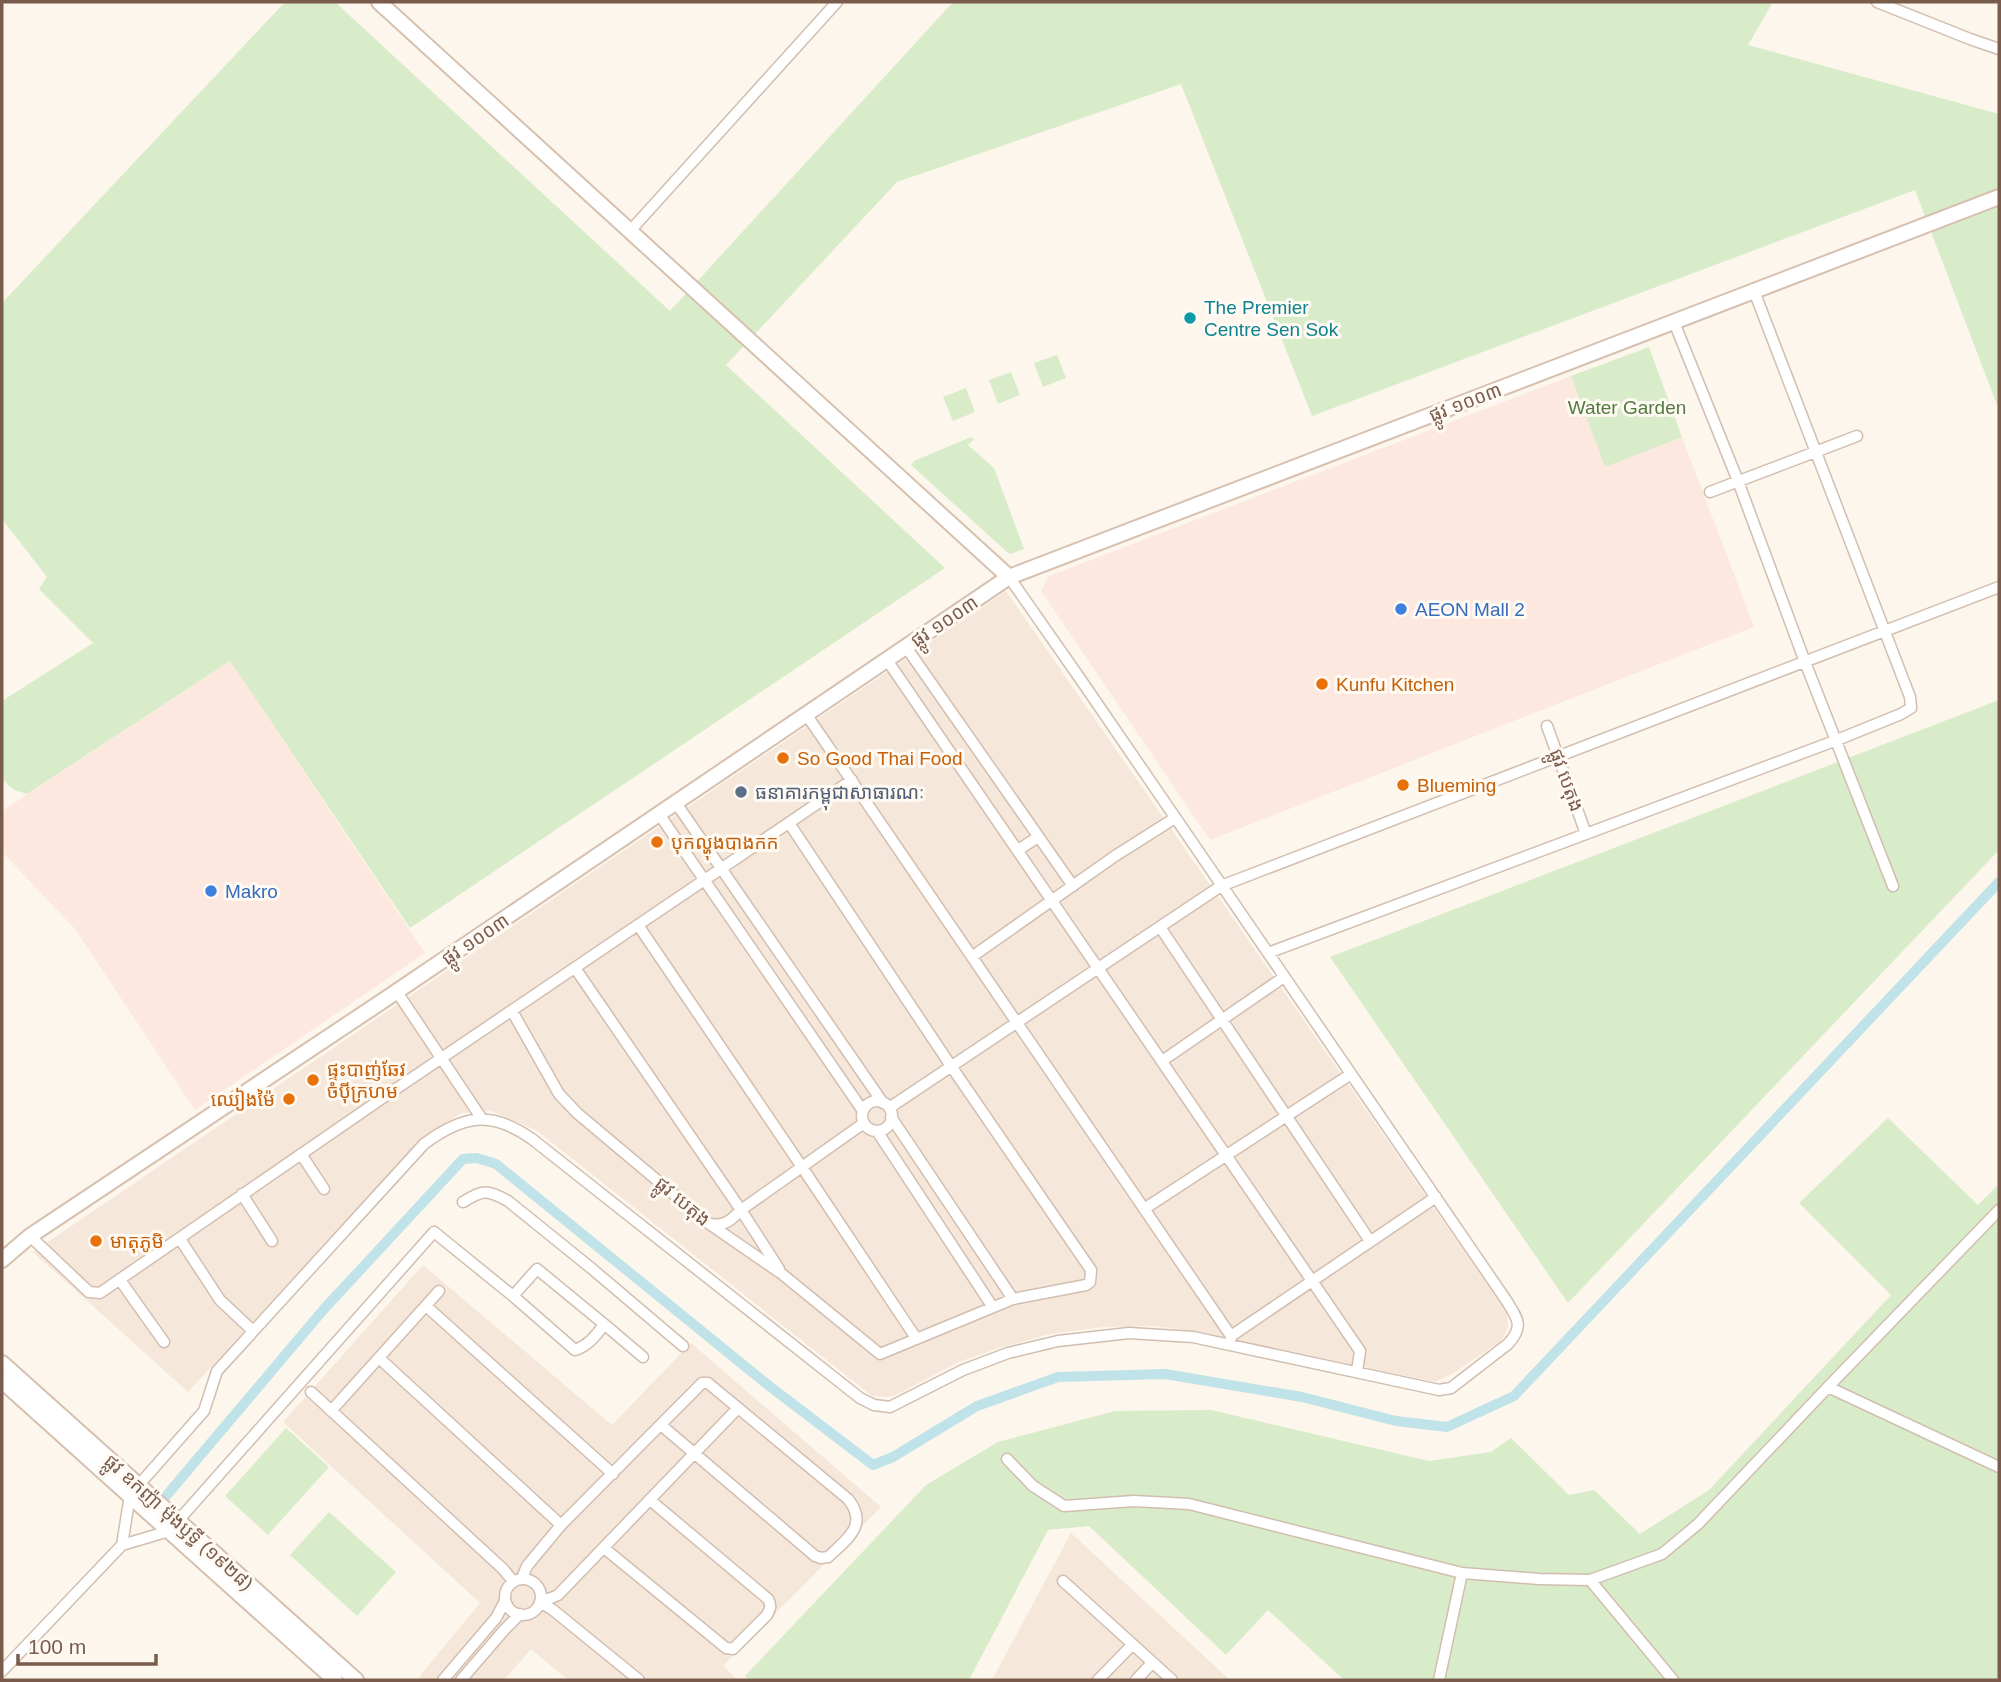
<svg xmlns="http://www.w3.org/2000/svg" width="2001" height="1682" font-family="Arial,'Noto Sans Khmer',sans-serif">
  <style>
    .residential { fill: #f5e8da }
    .commercial { fill: #fde8e0 }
    .green { fill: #d8ecc9 }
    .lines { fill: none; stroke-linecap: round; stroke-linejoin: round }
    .canal { stroke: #bfe3e8; stroke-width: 10 }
    .street-casing { stroke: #d1beb0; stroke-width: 13 }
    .secondary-casing { stroke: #d6c0b0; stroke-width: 18 }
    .street { stroke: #fff; stroke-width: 10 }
    .secondary { stroke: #fff; stroke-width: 14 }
    .culture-dot { fill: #0f9aa8; stroke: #fffaf3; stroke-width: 2.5 }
    .shop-dot { fill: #3f7fe0; stroke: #fffaf3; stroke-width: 2.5 }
    .food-dot { fill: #e8710a; stroke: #fffaf3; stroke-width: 2.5 }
    .service-dot { fill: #5c6f8a; stroke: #fffaf3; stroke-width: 2.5 }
    .labels { text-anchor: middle; stroke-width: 6; stroke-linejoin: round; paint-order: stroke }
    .culture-label { font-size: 19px; fill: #0d838f; stroke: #fffaf3; text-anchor: start }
    .street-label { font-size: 19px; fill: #7a5c4d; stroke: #fffaf3 }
    .park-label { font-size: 19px; fill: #537a41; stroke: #fffaf3 }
    .shop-label { font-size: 19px; fill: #366cbe; stroke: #fffaf3; text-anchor: start }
    .food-label { font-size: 19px; fill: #c56008; stroke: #fffaf3; text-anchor: start }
    .service-label { font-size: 19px; fill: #4e5e75; stroke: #fffaf3; text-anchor: start }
  </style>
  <rect width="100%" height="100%" fill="#fdf6ec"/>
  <path class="residential" d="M1006,591L1507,1313L1508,1327L1502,1340L1454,1373L1435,1382L1194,1331L1152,1326L1104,1327L1050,1334L996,1349L959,1362L896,1395L888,1397L872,1396L536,1130L491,1111L462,1113L425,1135L188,1392L33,1252Z
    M423,1265L612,1425L691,1343L881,1507L723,1666L738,1680H568L531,1649L504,1680H423L419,1677L480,1603L283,1422Z
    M1071,1533L1230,1680H992Z"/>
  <path class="commercial" d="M1571,376L1605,466L1682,437L1754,627L1210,840L1041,591L1049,576Z
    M230,661L425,953L195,1110L75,929L2,852V811Z"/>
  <path class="green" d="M285,2H335L670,311L953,2H1773L1748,45L1999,114V410L1915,190L1312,416L1181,84L897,182L726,365L945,568L410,928L230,661L27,794L14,790L2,779V701L93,643L39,589L47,577L2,519V303Z
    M1649,347L1682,437L1605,467L1571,376Z
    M1057,355L1066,378L1043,387L1034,363Z
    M1011,372L1020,395L998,404L989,380Z
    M966,388L975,412L953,421L943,397Z
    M971,437L974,439L968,445L994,468L1024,549L1010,554L1007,552L911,465L914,461Z
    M1999,700V850L1568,1303L1330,957Z
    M1888,1118L1978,1205L1999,1184V1680H1344L1268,1610L1226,1655L1089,1526L1048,1530L969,1680H750L745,1676L926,1485L998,1442L1115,1411L1211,1410L1429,1461L1491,1452L1511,1438L1569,1495L1594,1490L1640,1534L1709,1490L1891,1295L1799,1203Z
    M286,1428L329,1467L268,1535L225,1496Z
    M329,1512L396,1572L357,1616L290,1555Z"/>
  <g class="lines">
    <path class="canal" d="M161,1502L324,1309L463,1159L477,1158L496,1164L768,1385L873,1465L893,1457L977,1406L1058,1377L1165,1374L1302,1397L1396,1421L1447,1427L1514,1396L1999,882"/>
    <g class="street-casing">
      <path id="street" d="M1877,2L1970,39L1999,49
        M630,231L837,2
        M1674,322L1738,481L1805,662L1893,886
        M1710,492L1857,436
        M906,647L1073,886
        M887,660L1360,1351L1357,1371
        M806,714L1231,1336L1230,1344
        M1547,726L1586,834
        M676,803L883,1103
        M659,814L863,1111
        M1018,850L1038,837
        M638,925L802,1167L916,1338
        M1160,927L1370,1241
        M1268,953L1837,740L1901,714L1911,708L1910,697L1754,291
        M973,956L1115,856L1175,818
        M575,968L741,1210L779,1269
        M397,992L482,1119
        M512,1011L559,1094L577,1113L708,1223L782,1274L880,1354L1013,1299L1086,1285L1090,1282L1091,1270L951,1066L789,823
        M1162,1061L1284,977
        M862 1116a15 15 0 1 1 30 0a15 15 0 1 1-30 0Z
        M889,1108L1221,886L1999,587
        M891,1117L1013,1299
        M877,1131L992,1306
        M301,1154L324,1189
        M242,1194L272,1241
        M463,1202C482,1190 487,1189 508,1201L591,1268L683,1346
        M1144,1209L1351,1074
        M712,1224C725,1227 732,1219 741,1210L864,1123
        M30,1236L89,1292L100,1293L384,1097L852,780
        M180,1239L220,1300L253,1331
        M120,1280L164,1342
        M426,1306L613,1474
        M604,1324L643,1357
        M1231,1336L1436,1197
        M379,1358L561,1525
        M1828,1387L1999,1467
        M311,1392L503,1569L513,1581
        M331,1411L439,1291
        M1007,1459L1033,1486L1064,1506L1134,1501L1189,1504L1462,1573L1539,1579L1590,1580L1673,1680
        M122,1545L130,1495L204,1411L217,1371L424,1144C463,1115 491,1110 532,1139L860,1398L874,1405L890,1407L963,1370L1008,1353L1058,1341L1129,1333L1193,1337L1439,1390L1451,1388L1508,1344C1525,1326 1517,1318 1506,1300L1081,680L1009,577
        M604,1548L726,1648L733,1649L767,1615C770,1609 772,1606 768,1599L650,1500
        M522,1578L527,1566L561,1525L702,1383H708L848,1499C869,1525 847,1539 828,1557L821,1558L815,1556L661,1425
        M505 1597a18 18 0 1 1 36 0a18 18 0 1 1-36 0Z
        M1590,1580L1662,1554L1698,1524L1828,1387L1999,1210
        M1063,1581L1172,1680
        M541,1599H549L558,1595L738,1408
        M540,1602L553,1610L639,1680
        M2,1671L122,1545L169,1531L434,1232L513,1296L575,1350C588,1346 597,1335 604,1324L537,1269L513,1296
        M443,1680L496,1618L505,1601
        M461,1680L505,1629L520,1614
        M1098,1680L1132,1645
        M1136,1680L1152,1663
        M1439,1680L1462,1573"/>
    </g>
    <g class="secondary-casing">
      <path id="secondary" d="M379,2L1009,577
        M2,1260L30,1236L393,994L1009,577L1999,197
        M2,1363L356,1680
        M2,1381L335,1680"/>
    </g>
    <use href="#street" class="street"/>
    <use href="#secondary" class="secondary"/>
  </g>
  <circle class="culture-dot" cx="1190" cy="318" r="7"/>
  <g class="shop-dot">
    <circle cx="1401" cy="609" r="7"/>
    <circle cx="211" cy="891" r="7"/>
  </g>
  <g class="food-dot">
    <circle cx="1322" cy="684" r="7"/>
    <circle cx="783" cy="758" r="7"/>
    <circle cx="1403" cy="785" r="7"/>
    <circle cx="657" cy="842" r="7"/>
    <circle cx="313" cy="1080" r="7"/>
    <circle cx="289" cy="1099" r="7"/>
    <circle cx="96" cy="1241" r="7"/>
  </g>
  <circle class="service-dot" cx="741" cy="792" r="7"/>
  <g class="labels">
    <g class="culture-label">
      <text x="1204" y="314">The Premier<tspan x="1204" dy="22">Centre Sen Sok</tspan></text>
    </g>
    <g class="street-label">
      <text transform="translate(1465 402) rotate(-21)" y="7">ផ្លូវ ១០០៣</text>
      <text transform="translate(944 621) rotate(-34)" y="7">ផ្លូវ ១០០៣</text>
      <text transform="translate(1567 780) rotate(70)" y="7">ផ្លូវ បេតុង</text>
      <text transform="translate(475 939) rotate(-34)" y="7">ផ្លូវ ១០០៣</text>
      <text transform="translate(683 1201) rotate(40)" y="7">ផ្លូវ បេតុង</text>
      <text transform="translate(179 1522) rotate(42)" y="7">ផ្លូវ ឧកញ៉ា ម៉ុងឫទ្ធី (១៩២៨)</text>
    </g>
    <g class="park-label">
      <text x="1627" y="414">Water Garden</text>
    </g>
    <g class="shop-label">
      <text x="1415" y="616">AEON Mall 2</text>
      <text x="225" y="898">Makro</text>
    </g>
    <g class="food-label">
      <text x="1336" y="691">Kunfu Kitchen</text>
      <text x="797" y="765">So Good Thai Food</text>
      <text x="1417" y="792">Blueming</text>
      <text x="671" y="849">បុកល្ហុងបាងកក</text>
      <text x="327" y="1076">ផ្ទះបាញ់ឆែវ<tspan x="327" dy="22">ចំប៉ីក្រហម</tspan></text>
      <text x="275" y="1106" text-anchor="end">ឈៀងម៉ៃ</text>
      <text x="110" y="1248">មាតុភូមិ</text>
    </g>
    <g class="service-label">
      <text x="755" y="799">ធនាគារកម្ពុជាសាធារណៈ</text>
    </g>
  </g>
  <rect width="2001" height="1682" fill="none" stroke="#7a5c4d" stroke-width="7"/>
  <path d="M18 1654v10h138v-10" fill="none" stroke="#7a5c4d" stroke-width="3.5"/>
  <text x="28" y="1654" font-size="21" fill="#7a5c4d" stroke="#fffaf3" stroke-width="5" paint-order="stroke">100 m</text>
</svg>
